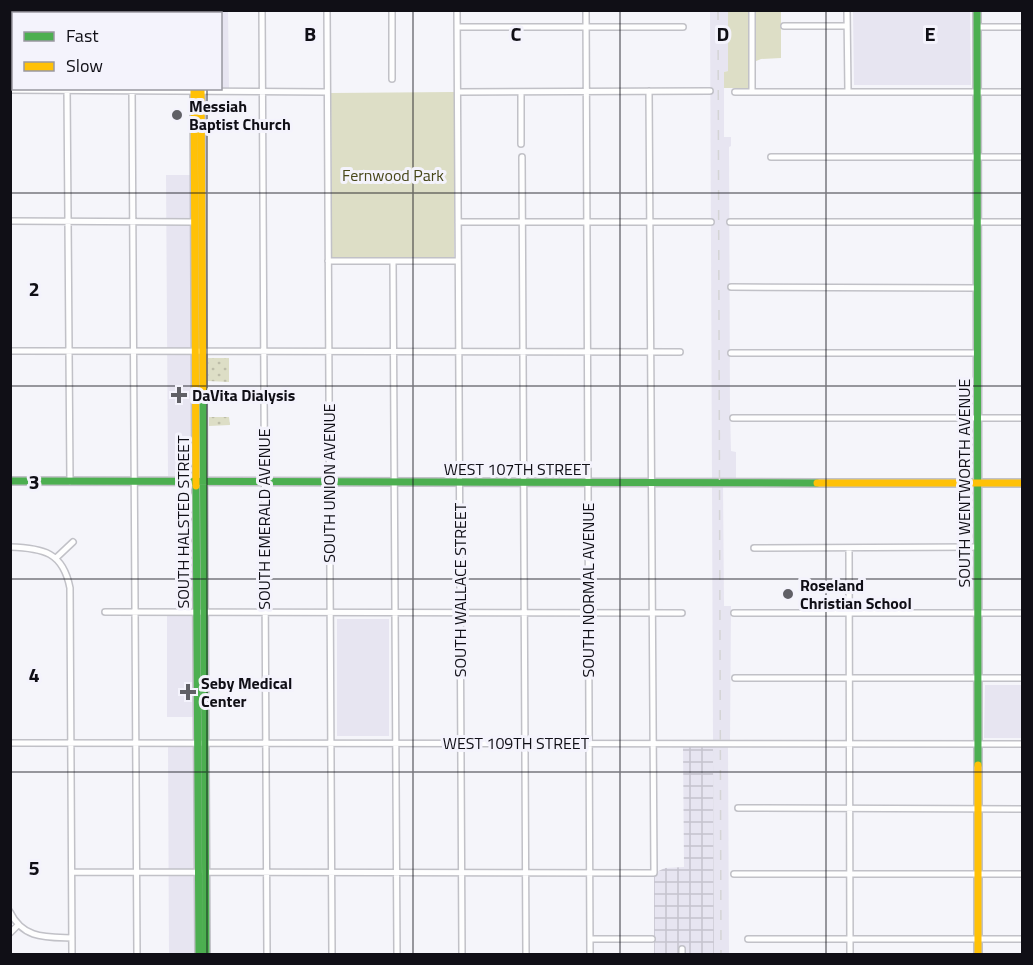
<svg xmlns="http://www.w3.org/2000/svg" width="1033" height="965" font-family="'Titillium Web',sans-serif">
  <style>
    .built { fill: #e7e5f1 }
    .industrial { fill: url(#industrial-grid) }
    .grass { fill: url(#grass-dots) }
    .park { fill: #dddec6 }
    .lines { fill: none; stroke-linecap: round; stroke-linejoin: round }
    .street-casing { stroke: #c1c1c7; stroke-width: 8 }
    .fast-casing { stroke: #c1c1c7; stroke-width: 10 }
    .slow-casing { stroke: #c1c1c7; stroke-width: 10 }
    .street { stroke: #fefefe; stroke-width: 5 }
    .fast { stroke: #4caf50; stroke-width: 7 }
    .slow { stroke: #ffc107; stroke-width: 7 }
    .rail { stroke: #d4d4d5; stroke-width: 1.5; stroke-dasharray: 10 10; stroke-linecap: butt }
    .grid { fill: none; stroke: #100f16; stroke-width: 1.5; stroke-opacity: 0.55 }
    .poi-dot { fill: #606066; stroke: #f4f3fc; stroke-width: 2 }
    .labels { text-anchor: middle; stroke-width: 6; stroke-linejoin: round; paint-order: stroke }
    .poi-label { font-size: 16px; font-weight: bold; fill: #100f16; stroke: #f4f3fc; text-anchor: start }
    .park-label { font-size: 16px; fill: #474719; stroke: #f4f3fc }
    .street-label { font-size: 16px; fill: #100f16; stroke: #f4f3fc }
    .grid-label { font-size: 20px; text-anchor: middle; font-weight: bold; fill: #100f16; stroke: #f4f3fc; stroke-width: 6; stroke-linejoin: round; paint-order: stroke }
  </style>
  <defs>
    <pattern id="industrial-grid" width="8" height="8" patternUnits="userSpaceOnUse" patternTransform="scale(1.5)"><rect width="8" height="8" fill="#e7e5f1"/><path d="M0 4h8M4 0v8" fill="none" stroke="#c5c3ce"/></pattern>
    <pattern id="grass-dots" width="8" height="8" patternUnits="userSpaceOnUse" patternTransform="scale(1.5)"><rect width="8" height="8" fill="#dddec6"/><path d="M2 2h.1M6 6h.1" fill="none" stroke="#bdbda9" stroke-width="1.8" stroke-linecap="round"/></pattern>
  </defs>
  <rect width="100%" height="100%" fill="#f5f5fa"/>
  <path class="built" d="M206,11H228L229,88H220V14L206,13Z
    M710,11H728V71L724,72V137H731V146L729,147L730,409L731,451L736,452V480L712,479Z
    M853,11H970L971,85H854Z
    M166,175H191L193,476H168Z
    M723,485L724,606H731L730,740H713L712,486Z
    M167,613H193L194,717H167Z
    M337,619H389V736H337Z
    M985,685H1022V738H984Z
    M194,745L196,954H169L168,746Z
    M728,745L729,954H714L713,746Z"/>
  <path class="industrial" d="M683,745L713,746L714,954H654V873L665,868L684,867Z"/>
  <path class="grass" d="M208,358H229V382L208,381Z
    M209,417H229L230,425L209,426Z"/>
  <path class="park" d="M728,11H781V58L761,59L749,64V88H724V72L728,71Z
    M454,92V258L332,257L331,93Z"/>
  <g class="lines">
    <g class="street-casing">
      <path id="street" d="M67,10V14
        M132,10V14
        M262,10L267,954
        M327,10L332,954
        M392,10V79
        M457,10L462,954
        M586,10L590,954
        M752,10V92
        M847,10L848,92
        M784,26H847
        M457,27H683
        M977,27H1022
        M67,88L70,482
        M132,88L137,954
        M10,90L327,92
        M458,92L710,91
        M521,92V144
        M735,92H1022
        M522,157L526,954
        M771,157H1022
        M10,221L195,222
        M458,222H711
        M730,222H1022
        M328,261H458
        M393,261L397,954
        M731,287L977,288
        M10,351L680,352
        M731,353H977
        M733,418H1022
        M10,547C43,548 63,552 70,588L72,954
        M754,548L978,547
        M849,548L850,954
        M56,558L73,542
        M105,612L682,613
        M734,613H1022
        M735,678H1022
        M10,743L1022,744
        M738,808L1022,809
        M72,872L654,873L649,91
        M734,874H1022
        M10,912C23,939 46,937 72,938
        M10,933L18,925
        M590,939H652
        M748,939H1022
        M682,949V954"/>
    </g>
    <g class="fast-casing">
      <path id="fast" d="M194,10V14
        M200,10V14
        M977,10L978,765
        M203,389L206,954
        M10,481L817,483
        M196,486L199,954"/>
    </g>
    <g class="slow-casing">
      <path id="slow" d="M194,88L196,486
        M201,88L203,389
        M817,483H1022
        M978,765V954"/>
    </g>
    <use href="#street" class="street"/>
    <use href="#fast" class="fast"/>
    <use href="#slow" class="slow"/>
    <path class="rail" d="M718,10L721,954"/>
  </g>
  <path class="grid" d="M207,10V14M413,10V954M620,10V954M826,10V954M207,88V954M10,193H1022M10,386H1022M10,579H1022M10,772H1022"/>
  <g class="poi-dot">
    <circle cx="177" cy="115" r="6"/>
    <path d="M176 386h6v6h6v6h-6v6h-6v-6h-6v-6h6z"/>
    <circle cx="788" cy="594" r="6"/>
    <path d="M185 683h6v6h6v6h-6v6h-6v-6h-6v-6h6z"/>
  </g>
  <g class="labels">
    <g class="poi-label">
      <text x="189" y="112">Messiah<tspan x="189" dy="18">Baptist Church</tspan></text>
      <text x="192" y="401">DaVita Dialysis</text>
      <text x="800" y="591">Roseland<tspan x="800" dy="18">Christian School</tspan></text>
      <text x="201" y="689">Seby Medical<tspan x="201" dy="18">Center</tspan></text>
    </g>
    <g class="park-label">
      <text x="393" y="181">Fernwood Park</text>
    </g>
    <g class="street-label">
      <text x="517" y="475">WEST 107TH STREET</text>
      <text transform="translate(329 483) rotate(-90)" y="6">SOUTH UNION AVENUE</text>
      <text transform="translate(964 483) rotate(-90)" y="6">SOUTH WENTWORTH AVENUE</text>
      <text transform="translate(264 519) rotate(-90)" y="6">SOUTH EMERALD AVENUE</text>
      <text transform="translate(183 522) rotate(-90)" y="6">SOUTH HALSTED STREET</text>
      <text transform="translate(460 590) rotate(-90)" y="6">SOUTH WALLACE STREET</text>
      <text transform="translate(588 590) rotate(-90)" y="6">SOUTH NORMAL AVENUE</text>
      <text x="516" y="749">WEST 109TH STREET</text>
    </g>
  </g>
  <g class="grid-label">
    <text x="310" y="41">B</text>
    <text x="516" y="41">C</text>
    <text x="723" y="41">D</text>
    <text x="930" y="41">E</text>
    <text x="34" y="296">2</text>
    <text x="34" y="489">3</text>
    <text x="34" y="682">4</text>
    <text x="34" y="875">5</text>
  </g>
  <rect width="1033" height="965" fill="none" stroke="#100f16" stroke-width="24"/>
  <rect x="12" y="12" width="210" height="78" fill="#f4f3fc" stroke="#9998a0" stroke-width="1.5"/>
  <rect x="24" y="32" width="30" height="9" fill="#4caf50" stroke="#9998a0" stroke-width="1.5"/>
  <text x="66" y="42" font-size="18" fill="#100f16">Fast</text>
  <rect x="24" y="62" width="30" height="9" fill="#ffc107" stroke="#9998a0" stroke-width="1.5"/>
  <text x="66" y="72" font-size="18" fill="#100f16">Slow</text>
</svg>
